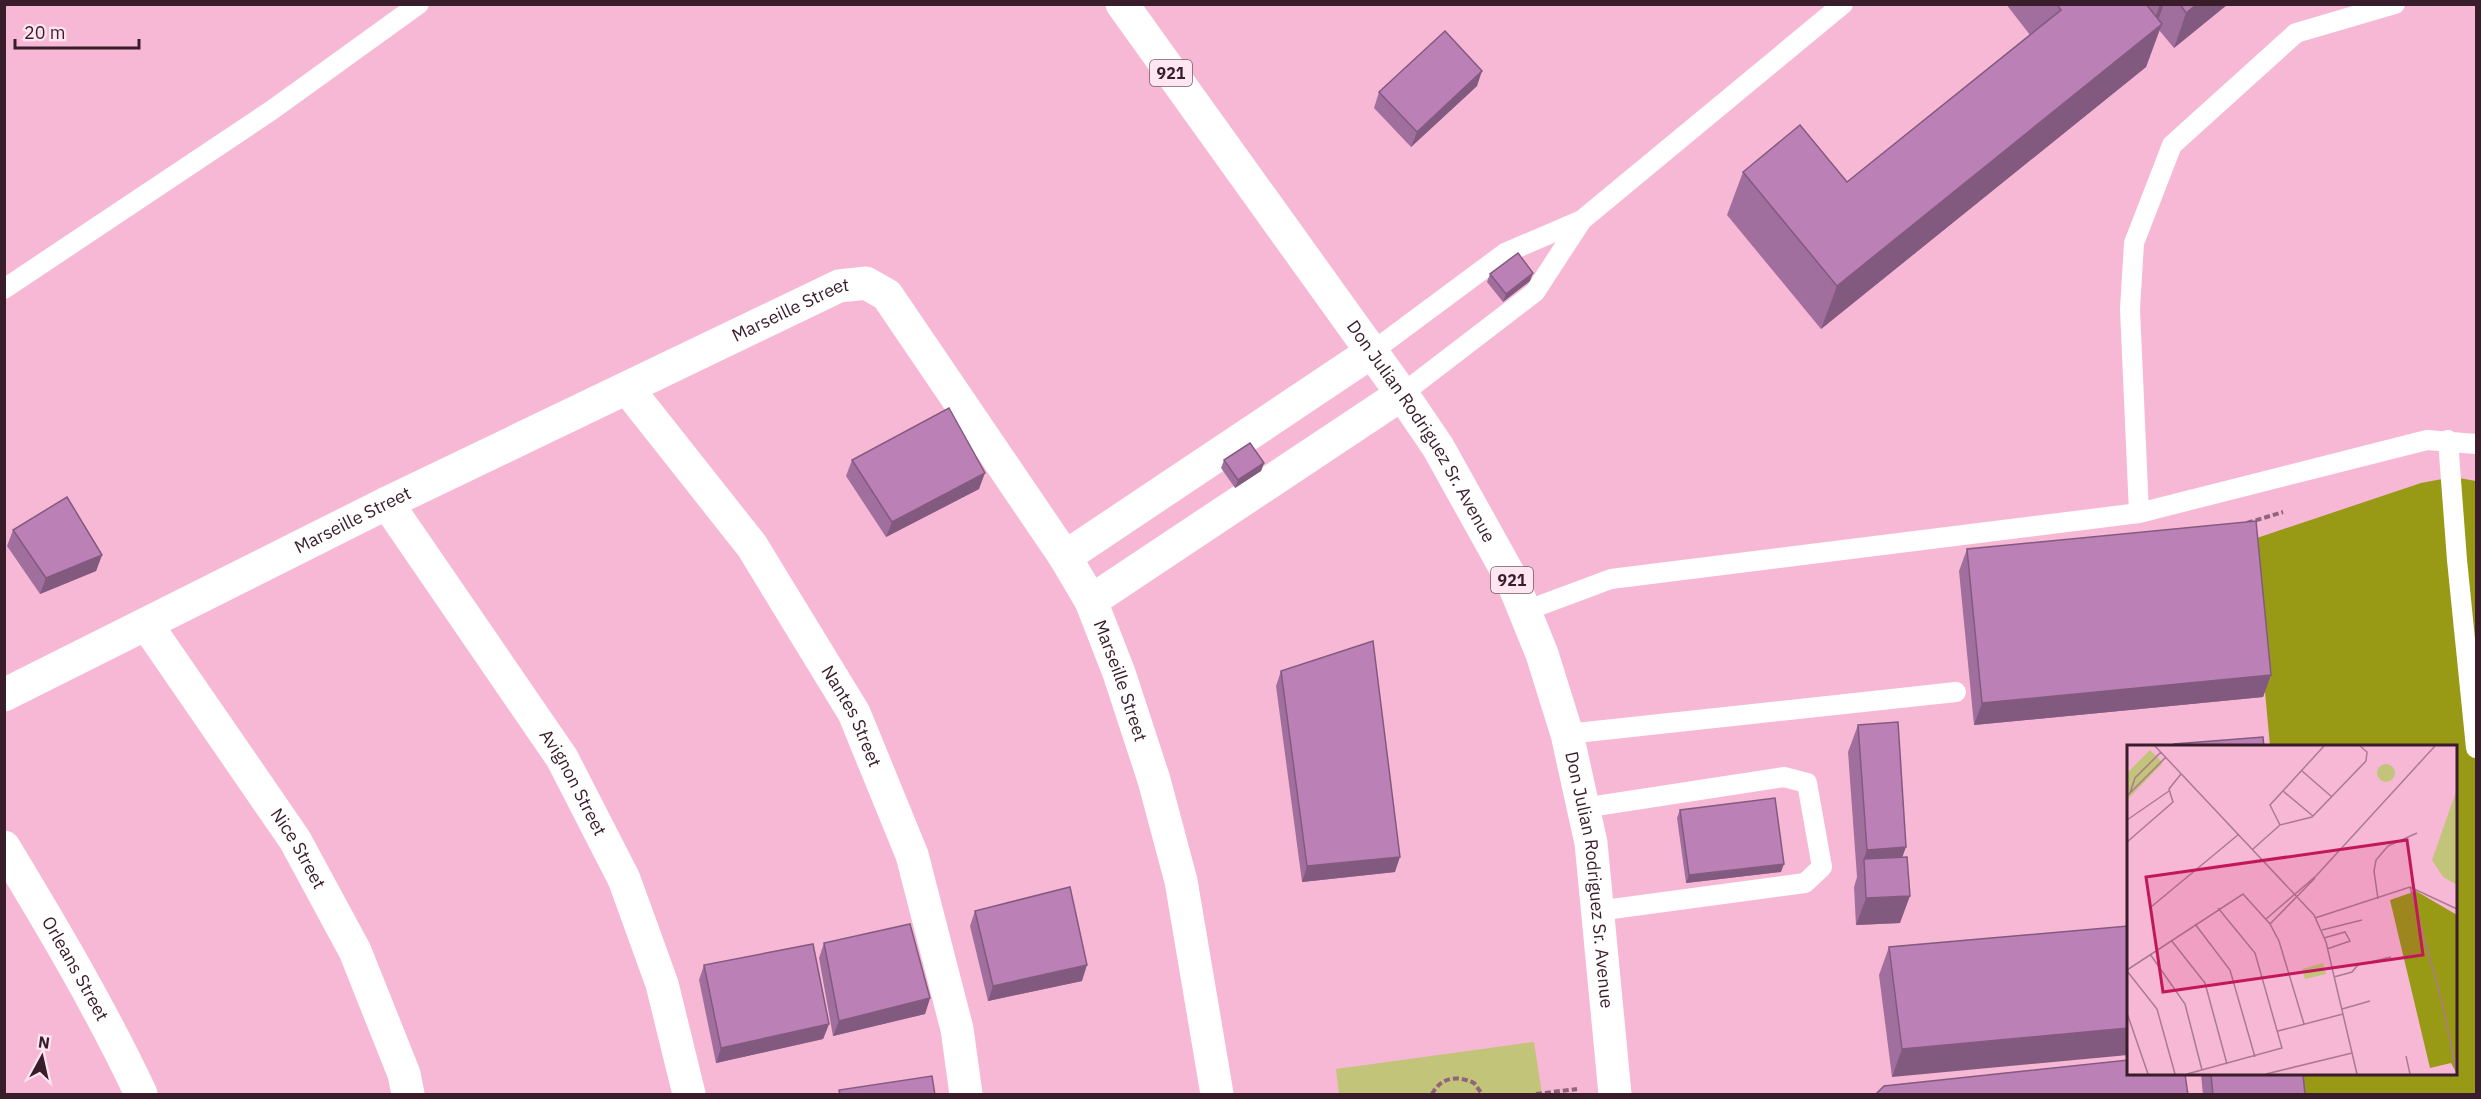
<svg xmlns="http://www.w3.org/2000/svg" width="2481" height="1099" font-family="'IBM Plex Sans',sans-serif">
  <style>
    .green { fill: #c2c47a }
    .forest { fill: #989915 }
    .lines { fill: none; stroke-linecap: round; stroke-linejoin: round }
    .path { stroke: #916479; stroke-width: 4; stroke-dasharray: 6 3; stroke-linecap: butt }
    .lane { stroke: #fff; stroke-width: 20 }
    .street { stroke: #fff; stroke-width: 33 }
    .primary { stroke: #fff; stroke-width: 33 }
    .wall { fill: #a16f9d }
    .shaded-wall { fill: #835a7f }
    .building { fill: #bb81b6; stroke: #835a7f; stroke-width: 1.5 }
    .labels { text-anchor: middle; stroke-width: 4.5; stroke-linejoin: round; paint-order: stroke }
    .shield { fill: #ffe6f1; stroke: #755966; stroke-width: 1.5 }
    .shield-label { font-size: 16px; font-weight: bold; fill: #3a1d2b }
    .street-label { font-size: 18px; fill: #3a1d2b; stroke: #ffe6f1 }
    .inset-road { fill: none; stroke: #ab7a91; stroke-width: 1.5 }
    .view { fill: #c2185b; fill-opacity: 0.15; stroke: #c2185b; stroke-width: 3 }
    .inset-edge { fill: none; stroke: #3a1d2b; stroke-width: 3 }
  </style>
  <rect width="100%" height="100%" fill="#f7b8d5"/>
  <path class="green" d="M1534,1042L1542,1094H1339L1336,1069Z"/>
  <path class="forest" d="M2453,477L2476,481V1094H2302L2300,1074H2456V746H2270L2251,540L2421,483Z"/>
  <g class="lines">
    <path class="path" d="M2247,523L2283,512
      M1432,1094C1441,1077 1457,1075 1474,1083L1482,1094
      M1536,1094L1577,1089"/>
    <path class="lane" d="M4,289L272,110L419,4
      M1373,351L1505,253L1582,220L1843,4
      M1402,394L1535,292L1582,220
      M2448,440L2457,560L2476,748
      M2139,513L2130,309L2134,243L2172,145L2296,33L2395,4
      M1525,611L1611,579L2139,513L2427,440L2476,444
      M1567,734L1956,692
      M1583,808L1784,777L1807,783L1822,867L1805,883L1597,911"/>
    <g class="street">
      <path id="s1" d="M627,388L752,546L854,713L912,855L957,1029L966,1094"/>
      <path id="s2" d="M387,503L562,758L624,879L662,984L689,1094"/>
      <path d="M1065,557L1373,351"/>
      <path d="M1091,601L1402,394"/>
      <path id="s3" d="M147,625L295,840L355,951L404,1074L408,1094"/>
      <path id="s4" d="M4,695L387,503L839,286L866,283L887,295L1065,557L1091,601L1119,673L1154,780L1181,881L1217,1094"/>
      <path id="s5" d="M4,847C53,928 101,1009 141,1094"/>
    </g>
    <path class="primary" id="s6" d="M1122,4L1402,394L1438,447L1512,580L1542,654L1567,734L1591,843L1615,1094"/>
  </g>
  <path class="wall" d="M2006,4H2228L2174,48L2159,30L2146,67L1821,329L1727,215L1743,172L1847,182L2030,35Z
    M1477,86L1411,147L1374,108L1379,92Z
    M1490,274L1530,281L1503,302L1487,282Z
    M852,460L979,489L886,537L846,476Z
    M1224,460L1264,463L1261,471L1235,488L1221,468Z
    M13,530L102,555L96,571L40,594L7,546Z
    M1967,549L2271,675L2263,697L1974,725L1959,571Z
    M1281,671L1395,872L1302,882L1276,686Z
    M1858,725L1902,857L1900,923L1856,925L1854,887L1857,877L1848,752Z
    M1680,810L1781,872L1686,883L1677,818Z
    M975,911L1082,981L988,1001L970,926Z
    M2128,926L1892,1077L1879,975L1889,947Z
    M824,943L930,998L925,1014L833,1036L819,958Z
    M704,965L829,1024L823,1039L716,1063L699,980Z
    M2201,1074H2303L2305,1095H2203Z"/>
  <path class="shaded-wall" d="M2160,4H2164L2156,26L2151,30Z
    M2197,4H2228L2174,48L2186,13Z
    M2162,24L2146,67L1821,329L1837,286Z
    M1482,71L1477,86L1411,147L1417,132Z
    M1533,273L1530,281L1503,302L1506,294Z
    M1264,463L1261,471L1235,488L1238,480Z
    M985,473L979,489L886,537L892,522Z
    M102,555L96,571L40,594L46,578Z
    M2271,675L2263,697L1974,725L1982,703Z
    M1906,847L1896,875L1864,859L1857,877L1867,850Z
    M1400,857L1395,872L1302,882L1307,866Z
    M1784,864L1781,872L1686,883L1689,875Z
    M1910,896L1900,923L1856,925L1866,898Z
    M1087,965L1082,981L988,1001L993,986Z
    M930,998L925,1014L833,1036L839,1021Z
    M829,1024L823,1039L716,1063L721,1048Z
    M2128,1028V1055L1892,1077L1902,1049Z"/>
  <path class="building" d="M2057,4H2146L2162,24L1837,286L1743,172L1800,125L1847,182L2061,10Z
    M2180,4H2197L2186,13Z
    M1445,31L1482,71L1417,132L1379,92Z
    M1518,253L1533,273L1506,294L1490,274Z
    M949,408L985,473L892,522L852,460Z
    M1250,443L1264,463L1238,480L1224,460Z
    M67,497L102,555L46,578L13,530Z
    M2256,521L2271,675L1982,703L1967,549Z
    M1373,641L1400,857L1307,866L1281,671Z
    M1898,722L1906,847L1867,850L1858,725Z
    M2263,737L2264,747H2174V744Z
    M1775,798L1784,864L1689,875L1680,810Z
    M1907,857L1910,896L1866,898L1864,859Z
    M1070,887L1087,965L993,986L975,911Z
    M910,924L930,998L839,1021L824,943Z
    M2128,926V1028L1902,1049L1889,947Z
    M813,944L829,1024L721,1048L704,965Z
    M2128,1060V1074H2185L2188,1095H1875L1884,1086Z
    M2211,1074H2303L2305,1095H2213Z
    M932,1076L935,1095H840L839,1090Z"/>
  <g class="labels">
    <g class="shield">
      <rect x="1150" y="60" width="42" height="26" rx="4.5"/>
      <rect x="1491" y="567" width="42" height="26" rx="4.5"/>
    </g>
    <g class="shield-label">
      <text x="1171" y="79">921</text>
      <text x="1512" y="586">921</text>
    </g>
    <g class="street-label">
      <text dy="6" stroke="none"><textPath href="#s4" startOffset="876">Marseille Street</textPath></text>
      <text dy="6" stroke="none"><textPath href="#s6" startOffset="522">Don Julian Rodriguez Sr. Avenue</textPath></text>
      <text dy="6" stroke="none"><textPath href="#s4" startOffset="390">Marseille Street</textPath></text>
      <text dy="6" stroke="none"><textPath href="#s4" startOffset="1434">Marseille Street</textPath></text>
      <text dy="6" stroke="none"><textPath href="#s1" startOffset="399">Nantes Street</textPath></text>
      <text dy="6" stroke="none"><textPath href="#s2" startOffset="336">Avignon Street</textPath></text>
      <text dy="6" stroke="none"><textPath href="#s3" startOffset="270">Nice Street</textPath></text>
      <text dy="6" stroke="none"><textPath href="#s6" startOffset="1008">Don Julian Rodriguez Sr. Avenue</textPath></text>
      <text dy="6" stroke="none"><textPath href="#s5" startOffset="141">Orleans Street</textPath></text>
    </g>
  </g>
  <g transform="translate(2127 745)">
    <rect width="330" height="330" fill="#f7b8d5"/>
    <path d="M23,5L36,18L0,55V28ZM250 28a9 9 0 1 1 18 0a9 9 0 1 1-18 0ZM330,44V140L316,132L305,115ZM196,218L199,229L178,234L175,224Z" fill="#c2c47a"/>
    <path d="M289,146L330,170V329L324,318L303,323L263,155Z" fill="#989915"/>
    <path class="inset-road" d="M28,1L187,170L199,197L230,329M197,1L143,60L153,80L185,72L239,16L240,7L233,1M175,26L205,52M156,46L186,71M3,48L8,33L34,7M0,51L39,12M0,75L42,46M0,97L46,57L42,44L54,29M126,104L153,80M283,142L315,257L330,329M251,154L247,126L249,115L261,101L290,88M24,162L112,89M188,173L283,142L330,164M139,174L189,131L308,1M68,179L103,225L128,312M143,179L188,133M195,185L235,175M197,193L218,187L223,196L200,204M44,195L78,238L100,319M23,209L58,259L75,325M0,225L116,149L143,179L152,196L177,279M0,226L30,264L48,329M207,232L225,227L231,220L264,212M215,264L243,256M0,268L21,329M151,286L216,269M279,311L283,329M60,329L155,303L128,208L91,163M139,329L225,308"/>
    <path class="view" d="M280,95L296,210L36,247L19,132Z"/>
    <rect width="330" height="330" class="inset-edge"/>
  </g>
  <rect width="2481" height="1099" fill="none" stroke="#3a1d2b" stroke-width="12"/>
  <g transform="translate(42 1057) rotate(8)" stroke="#ffe6f1" stroke-width="4.5" paint-order="stroke">
  <path d="M0-4.5L10 22L0 15L-10 22Z" fill="#3a1d2b"/>
  <text y="-9" font-size="16" font-weight="bold" text-anchor="middle" fill="#3a1d2b">N</text>
  </g>
  <path d="M15 39v9h124v-9" fill="none" stroke="#3a1d2b" stroke-width="3"/>
  <text x="24" y="39" font-size="18" fill="#3a1d2b" stroke="#ffe6f1" stroke-width="4.5" paint-order="stroke">20 m</text>
</svg>
